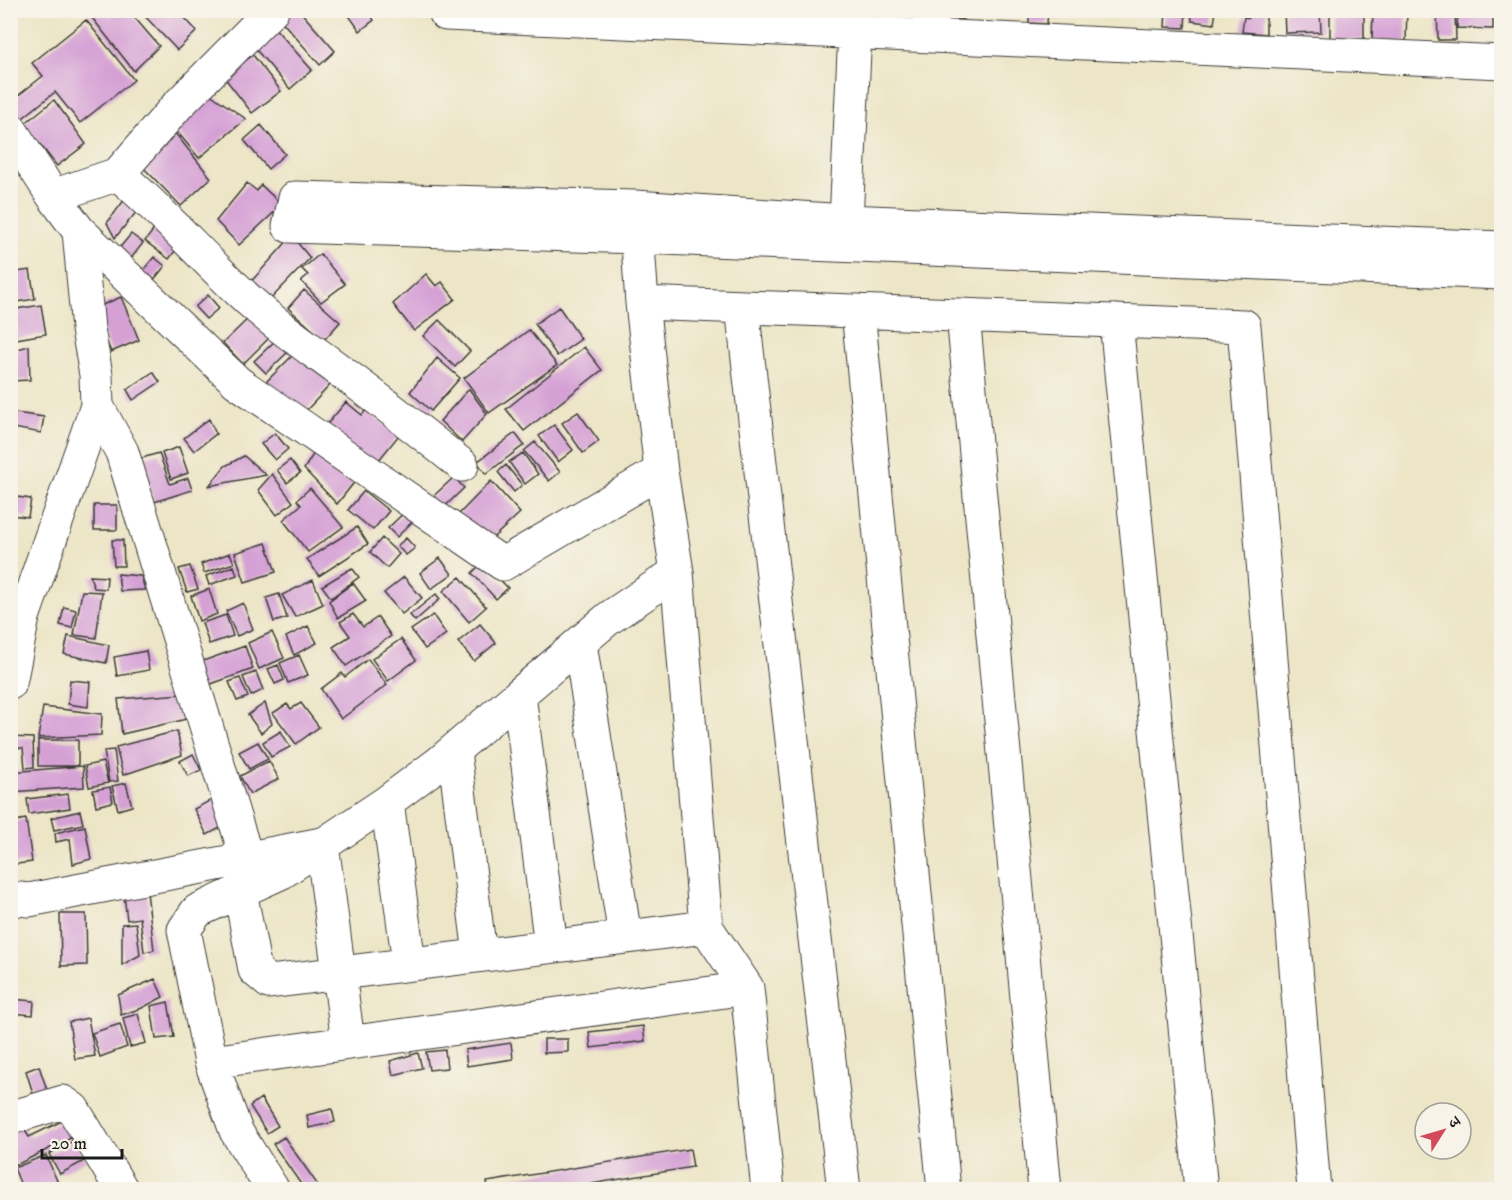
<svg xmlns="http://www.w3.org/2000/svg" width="1512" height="1200" font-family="'IM FELL DW Pica','Noto Serif Devanagari',serif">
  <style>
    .building { fill: #d5a1d5 }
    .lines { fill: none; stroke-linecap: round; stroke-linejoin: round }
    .minor-casing { stroke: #3b3a36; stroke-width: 35 }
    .minor { stroke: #fff; stroke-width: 33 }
  </style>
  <rect width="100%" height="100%" fill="#f7f3e8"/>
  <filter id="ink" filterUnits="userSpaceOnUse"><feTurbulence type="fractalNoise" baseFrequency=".0167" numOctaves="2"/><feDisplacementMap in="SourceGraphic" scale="12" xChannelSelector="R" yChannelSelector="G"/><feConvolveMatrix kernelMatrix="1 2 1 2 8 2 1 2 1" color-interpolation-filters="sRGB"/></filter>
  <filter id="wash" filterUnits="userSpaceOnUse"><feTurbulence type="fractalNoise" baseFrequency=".008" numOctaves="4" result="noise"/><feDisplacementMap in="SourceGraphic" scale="24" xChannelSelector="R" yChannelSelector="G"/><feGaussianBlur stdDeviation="1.35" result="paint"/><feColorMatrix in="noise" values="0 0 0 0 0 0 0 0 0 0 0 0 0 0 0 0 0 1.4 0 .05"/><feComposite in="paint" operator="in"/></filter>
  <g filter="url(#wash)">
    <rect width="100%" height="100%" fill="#ece5c6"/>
    <g id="blocks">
      <path class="building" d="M86,10H106L111,17L118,10H128L159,46L134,71Z
        M139,10H177L197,31L177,50Z
        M285,10H299L335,51L320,65L278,17Z
        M345,10H367L374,20L360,31Z
        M946,10H963V19H946Z
        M1029,10H1048L1047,24L1029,23Z
        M1051,10H1083L1084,15L1050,12Z
        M1166,10H1186L1185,28L1165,27Z
        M1191,10H1216L1214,24L1192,21Z
        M1250,10H1266V34L1242,32L1244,17L1249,18Z
        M1284,10H1320L1321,32L1285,33Z
        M1330,10H1364V39H1330Z
        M1373,10H1407L1406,41L1372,40Z
        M1437,10H1455L1456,40H1438Z
        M1458,10H1493V29L1457,28Z
        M1496,10H1502V41H1496Z
        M86,20L134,80L80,123L55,92L19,121L10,111V102L43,76L32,63Z
        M273,26L312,70L290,89L252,45Z
        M253,55L281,91L252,113L224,77Z
        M210,94L246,119L199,158L174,128Z
        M54,100L86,144L57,166L24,124Z
        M261,125L285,154L268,169L244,140Z
        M171,128L211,178L181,206L136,160Z
        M247,183L257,191L261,185L282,205L239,245L216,221Z
        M131,191L143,204L115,238L107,223Z
        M155,228L179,246L169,259L145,241Z
        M131,234L143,243L129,261L117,251Z
        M292,236L310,258L265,305L247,286Z
        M320,254L345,284L321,302L301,281L308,275L302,269Z
        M154,257L165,266L147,288L136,279Z
        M30,270L35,299L10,303V273Z
        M426,274L436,286L442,282L455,299L414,331L393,304Z
        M304,290L340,322L324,340L288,308Z
        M208,295L219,308L206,319L195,307Z
        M121,297L139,340L111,352L93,309Z
        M41,305L46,334L10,340V310Z
        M559,307L581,339L557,356L535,324Z
        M255,312L275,332L243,364L223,343Z
        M439,320L470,351L455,367L423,336Z
        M529,330L557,365L489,413L464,378Z
        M279,337L291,349L266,373L254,361Z
        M29,346L30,380L10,381V351Z
        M584,347L602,370L524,431L506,409Z
        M298,350L332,383L301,416L260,388Z
        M437,358L460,378L431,411L410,392Z
        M153,372L160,382L133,400L127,390Z
        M469,389L487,414L462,442L440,421Z
        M346,402L362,415L366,410L399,435L371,470L323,429Z
        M578,412L599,441L583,453L562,423Z
        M15,413L44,417L41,433L13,428Z
        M209,419L216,434L194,451L184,438Z
        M554,425L573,450L558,462L539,436Z
        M275,433L288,449L275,460L261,444Z
        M515,433L524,445L486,474L477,462Z
        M535,442L560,472L549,481L524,451Z
        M179,447L188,473L171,479L162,453Z
        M317,448L356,480L337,504L304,469Z
        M159,453L170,484L188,478L192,490L154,502L139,459Z
        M523,453L538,474L525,484L509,462Z
        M244,456L266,475L209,486L225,466Z
        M290,460L300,473L287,483L277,470Z
        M506,465L522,485L514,492L498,472Z
        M272,474L293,502L277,515L258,490Z
        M454,477L464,488L437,514L426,503Z
        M491,481L520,513L484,546L457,516Z
        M310,488L343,527L308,552L283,520L301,505L297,500Z
        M364,491L389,511L373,530L348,510Z
        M10,496L31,499L28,517L10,515Z
        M94,505H117V530H94Z
        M409,508L417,517L397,537L388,528Z
        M357,527L368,544L319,576L307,559Z
        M382,538L399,554L387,568L370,552Z
        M406,538L415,548L406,555L397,546Z
        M112,540H123L124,566H114Z
        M266,543L276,572L245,582L235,553Z
        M230,553L234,563L204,573L201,564Z
        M440,558L452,574L431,589L420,573Z
        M483,562L508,588L496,599L472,573Z
        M190,566L198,589L187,592L179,569Z
        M234,566L237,575L209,585L206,576Z
        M352,568L359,577L331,598L322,586Z
        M118,574L141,576L145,590L120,591Z
        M90,576L107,577L106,589L94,588Z
        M404,577L422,598L402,614L384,593Z
        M460,577L486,607L469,622L443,591Z
        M313,580L323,604L295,617L282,595Z
        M353,583L366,601L338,618L329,601Z
        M209,589L217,614L199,621L191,596Z
        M82,591L102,592L96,638L74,635Z
        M279,594L287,618L274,622L266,598Z
        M436,594L440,599L415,621L410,615Z
        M243,603L253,629L237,636L226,611Z
        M64,607L76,610L72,628L60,625Z
        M353,614L363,627L378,617L391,636L346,666L333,647L350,636L340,622Z
        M226,615L233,636L209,644L202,623Z
        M433,615L446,634L425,649L411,630Z
        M480,624L496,643L474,661L458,642Z
        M308,626L317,643L294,655L286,637Z
        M272,632L284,658L259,669L248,643Z
        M68,636L109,645L106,663L64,654Z
        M401,639L416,660L388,681L372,659Z
        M245,646L253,669L200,688L192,665Z
        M146,651L149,670L117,676L114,657Z
        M299,655L308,675L288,683L280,663Z
        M368,659L387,685L341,719L321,689L342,673L345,677Z
        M278,665L284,680L275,684L268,669Z
        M256,672L263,690L251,696L243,677Z
        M240,678L248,697L237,701L229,682Z
        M70,680L90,682L88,707L68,704Z
        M182,694L187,719L122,734L118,699Z
        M265,703L272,724L261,733L248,715Z
        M301,703L319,727L296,744L273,713L287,704L291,709Z
        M43,707L102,714L101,735L38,738Z
        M177,731L182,755L123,775L116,747Z
        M281,731L290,747L271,757L263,742Z
        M11,737L33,738L34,767L25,768L23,748H11Z
        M38,740H78V766H38Z
        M258,742L268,759L249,769L239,752Z
        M114,750L118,781L109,782L104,751Z
        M193,754L201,770L188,776L180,761Z
        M269,761L279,779L250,794L240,776Z
        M103,762L108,783L89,787L85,766Z
        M83,766L84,787L10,792V772Z
        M126,783L132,806L118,810L112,786Z
        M110,787L113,802L96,806L93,790Z
        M68,794L70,808L29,814L27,799Z
        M215,798L229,823L207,835L194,809Z
        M80,811L83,824L54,830L51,818Z
        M26,819L32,862L10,865V822Z
        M85,826L91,859L73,864L70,839L56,842L55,833Z
        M147,892L154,950L144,952L140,918L127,920L124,895Z
        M60,914H86L87,965L61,966Z
        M136,923L140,955L122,965V924Z
        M155,979L163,997L142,1008L121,1015L118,995Z
        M10,999L34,1001L33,1015L10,1013Z
        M168,1002L174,1037L156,1039L151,1006Z
        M138,1014L146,1043L130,1047L123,1018Z
        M88,1018L95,1056L75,1059L69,1022Z
        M120,1024L127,1047L100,1057L92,1033Z
        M643,1026L645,1041L591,1048L589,1032Z
        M544,1039H568V1052L544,1053Z
        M511,1043L513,1059L467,1066L465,1050Z
        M445,1050L447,1068L429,1070L426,1052Z
        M418,1053L422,1068L393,1075L390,1061Z
        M39,1066L50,1099L36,1103L26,1071Z
        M261,1098L278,1126L267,1133L250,1106Z
        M332,1109L335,1122L309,1128L307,1115Z
        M64,1120L73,1137L16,1165L10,1155V1126L19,1121L29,1137Z
        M284,1137L320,1188L317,1190H305L273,1144Z
        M75,1140L86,1160L60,1174L49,1154Z
        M690,1149L693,1167L555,1190H489L487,1182Z
        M46,1155L61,1190H23L14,1168Z"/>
    </g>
  </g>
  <g filter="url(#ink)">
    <use href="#blocks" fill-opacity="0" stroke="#3b3a36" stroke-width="1.5"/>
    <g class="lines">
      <g class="minor-casing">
        <path id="minor" d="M446,14L1502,62
          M10,129L53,196L79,231L88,329L96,375L97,406L23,617L10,683
          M118,174C166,214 206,262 253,304C282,330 315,352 347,376C386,404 424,435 462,465
          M53,196L118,174L177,106L272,10
          M636,216L642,303L661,471L677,572L706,927L747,988L768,1190
          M846,221L856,10
          M79,231L237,382L503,564L661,471
          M1502,248L846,221L635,207L295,198L289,226L639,237L1502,273
          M642,303L1244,326L1314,1190
          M742,307L844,1190
          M858,311L944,1190
          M963,315L1045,1190
          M1116,321L1201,1190
          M97,406L122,452L247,859
          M580,643L625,937
          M519,695L551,946
          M454,751L480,954
          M387,802L409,963
          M240,891L255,970L269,982L706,927
          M10,898L29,900L322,844L348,1042
          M211,1062L747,988
          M10,1118L63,1102L73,1109L122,1190
          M273,1190L236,1131L211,1062L184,930L197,911L282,872L387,802L439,763L609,618L677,572"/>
      </g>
      <use href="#minor" class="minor"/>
    </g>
  </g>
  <rect width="1512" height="1200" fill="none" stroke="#f7f3e8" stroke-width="36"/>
  <g transform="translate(1443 1131) rotate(53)"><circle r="28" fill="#f7f3e8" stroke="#9f9d96" stroke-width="1.5"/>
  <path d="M0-4.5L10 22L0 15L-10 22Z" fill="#d1495b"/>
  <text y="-9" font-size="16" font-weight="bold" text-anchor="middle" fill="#1c1c1c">उ</text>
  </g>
  <path d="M42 1149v9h80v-9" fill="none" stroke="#1c1c1c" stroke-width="3"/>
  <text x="51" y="1149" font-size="18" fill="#1c1c1c" stroke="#f7f3e8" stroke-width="4.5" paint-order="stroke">20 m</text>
</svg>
